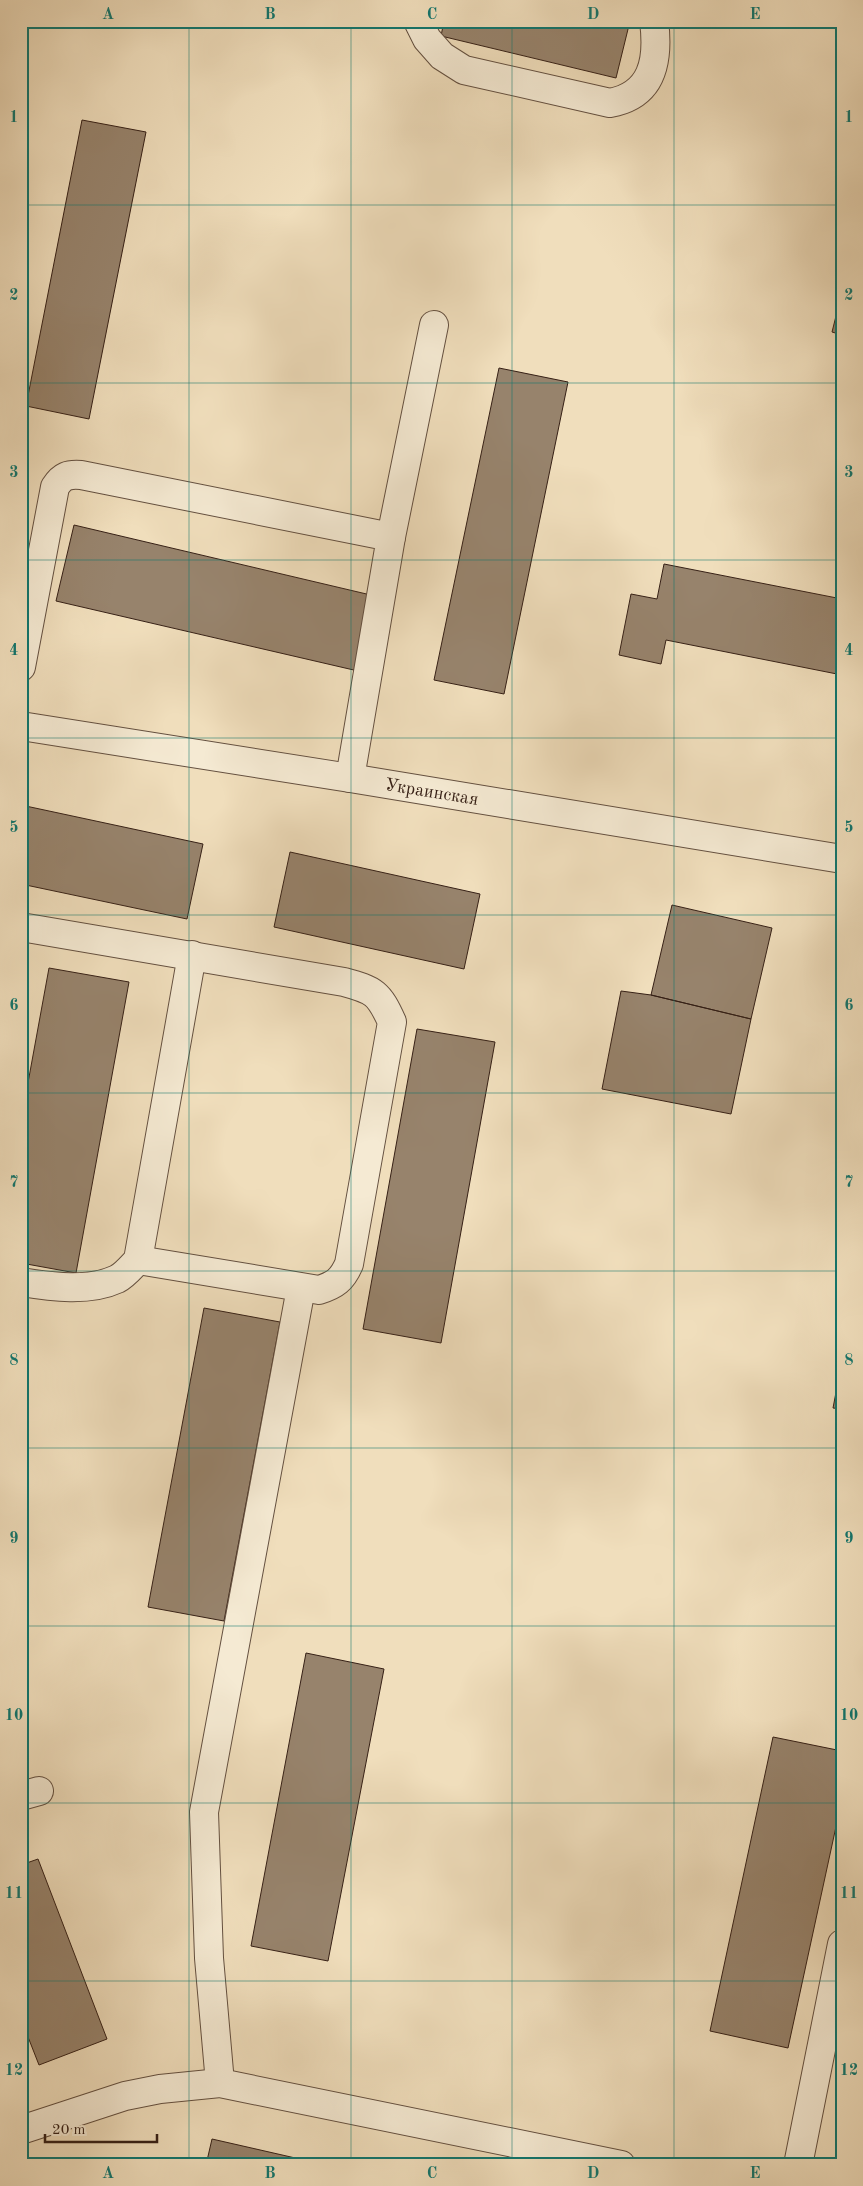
<svg xmlns="http://www.w3.org/2000/svg" width="863" height="2186" font-family="'Old Standard TT',serif">
  <style>
    .building { fill: #97836c; stroke: #362016 }
    .lines { fill: none; stroke-linecap: round; stroke-linejoin: round }
    .minor-casing { stroke: #645040; stroke-width: 30 }
    .minor { stroke: #f5ead3; stroke-width: 28 }
    .grid { fill: none; stroke: #0f766e; stroke-width: 1; stroke-opacity: 0.55 }
    .labels { text-anchor: middle; stroke-width: 4; stroke-linejoin: round; paint-order: stroke }
    .street-label { font-size: 18px; fill: #362016; stroke: #f5ead3 }
    .neatline { fill: none; stroke: #0f766e; stroke-width: 2 }
    .grid-label { font-size: 16px; text-anchor: middle; font-weight: bold; fill: #0f766e }
  </style>
  <rect width="100%" height="100%" fill="#f0debc"/>
  <filter id="stains"><feTurbulence type="fractalNoise" baseFrequency=".004" numOctaves="4"/><feColorMatrix values="0 0 0 0 .2 0 0 0 0 .09 0 0 0 0 .02 0 0 0 .5 -.17"/></filter>
  <radialGradient id="worn" r=".72"><stop offset=".6" stop-color="#630" stop-opacity="0"/><stop offset="1" stop-color="#630" stop-opacity=".3"/></radialGradient>
  <path class="building" d="M444,21H630L616,78L441,36Z
    M82,120L146,132L89,419L26,406Z
    M842,292V335L832,332Z
    M499,368L568,382L504,694L434,680Z
    M74,525L375,596L358,671L56,601Z
    M664,564L842,599V675L666,640L661,664L619,655L631,594L657,599Z
    M21,805L203,844L187,919L21,884Z
    M290,852L480,894L464,969L274,927Z
    M672,905L772,928L751,1019L651,995Z
    M49,968L129,982L76,1273L21,1263V1121Z
    M621,991L651,995L751,1019L731,1114L602,1089Z
    M417,1029L495,1042L441,1343L363,1329Z
    M204,1308L280,1322L224,1621L148,1607Z
    M842,1361V1409L833,1408Z
    M306,1653L384,1669L328,1961L251,1946Z
    M773,1737L842,1751V1799L788,2048L710,2031Z
    M38,1859L107,2039L39,2065L21,2019V1865Z
    M212,2139L326,2165H206Z"/>
  <g class="lines">
    <g class="minor-casing">
      <g id="minor">
        <path d="M418,21L427,39L442,56L464,70L610,103C653,95 659,60 654,21"/>
        <path d="M391,537L434,325"/>
        <path d="M21,667L55,487C62,476 68,474 81,475L391,537L350,778"/>
        <path id="s1" d="M21,726L350,778L842,859"/>
        <path d="M21,927L344,982C374,990 379,993 392,1022L349,1264C342,1280 335,1285 319,1290L138,1260"/>
        <path d="M21,1282C52,1287 89,1292 117,1279C125,1275 132,1266 138,1260L192,955"/>
        <path d="M21,1796L39,1791"/>
        <path d="M220,2083L209,1958L204,1812L301,1288"/>
        <path d="M21,2130L125,2096L160,2089L220,2083L621,2165"/>
        <path d="M798,2165L842,1944"/>
      </g>
    </g>
    <use href="#minor" class="minor"/>
  </g>
  <path class="grid" d="M189,21V2165M351,21V2165M512,21V2165M674,21V2165M21,205H842M21,383H842M21,560H842M21,738H842M21,915H842M21,1093H842M21,1271H842M21,1448H842M21,1626H842M21,1803H842M21,1981H842"/>
  <g class="labels">
    <g class="street-label">
      <text dy="6" stroke="none"><textPath href="#s1" startOffset="416">Украинская</textPath></text>
    </g>
  </g>
  <rect width="863" height="2186" fill="none" stroke="#f0debc" stroke-width="55"/>
  <path d="M45 2134v8h112v-8" fill="none" stroke="#362016" stroke-width="2.5"/>
  <text x="52" y="2134" font-size="15" fill="#362016" stroke="#f5ead3" stroke-width="4" paint-order="stroke">20 m</text>
  <rect x="28" y="28" width="808" height="2130" class="neatline"/>
  <g class="grid-label">
    <text x="108" y="19">A</text>
    <text x="270" y="19">B</text>
    <text x="432" y="19">C</text>
    <text x="593" y="19">D</text>
    <text x="755" y="19">E</text>
    <text x="14" y="122">1</text>
    <text x="849" y="122">1</text>
    <text x="14" y="300">2</text>
    <text x="849" y="300">2</text>
    <text x="14" y="477">3</text>
    <text x="849" y="477">3</text>
    <text x="14" y="655">4</text>
    <text x="849" y="655">4</text>
    <text x="14" y="832">5</text>
    <text x="849" y="832">5</text>
    <text x="14" y="1010">6</text>
    <text x="849" y="1010">6</text>
    <text x="14" y="1187">7</text>
    <text x="849" y="1187">7</text>
    <text x="14" y="1365">8</text>
    <text x="849" y="1365">8</text>
    <text x="14" y="1543">9</text>
    <text x="849" y="1543">9</text>
    <text x="14" y="1720">10</text>
    <text x="849" y="1720">10</text>
    <text x="14" y="1898">11</text>
    <text x="849" y="1898">11</text>
    <text x="14" y="2075">12</text>
    <text x="849" y="2075">12</text>
    <text x="108" y="2178">A</text>
    <text x="270" y="2178">B</text>
    <text x="432" y="2178">C</text>
    <text x="593" y="2178">D</text>
    <text x="755" y="2178">E</text>
  </g>
  <rect width="100%" height="100%" filter="url(#stains)"/>
  <rect width="100%" height="100%" fill="url(#worn)"/>
</svg>
